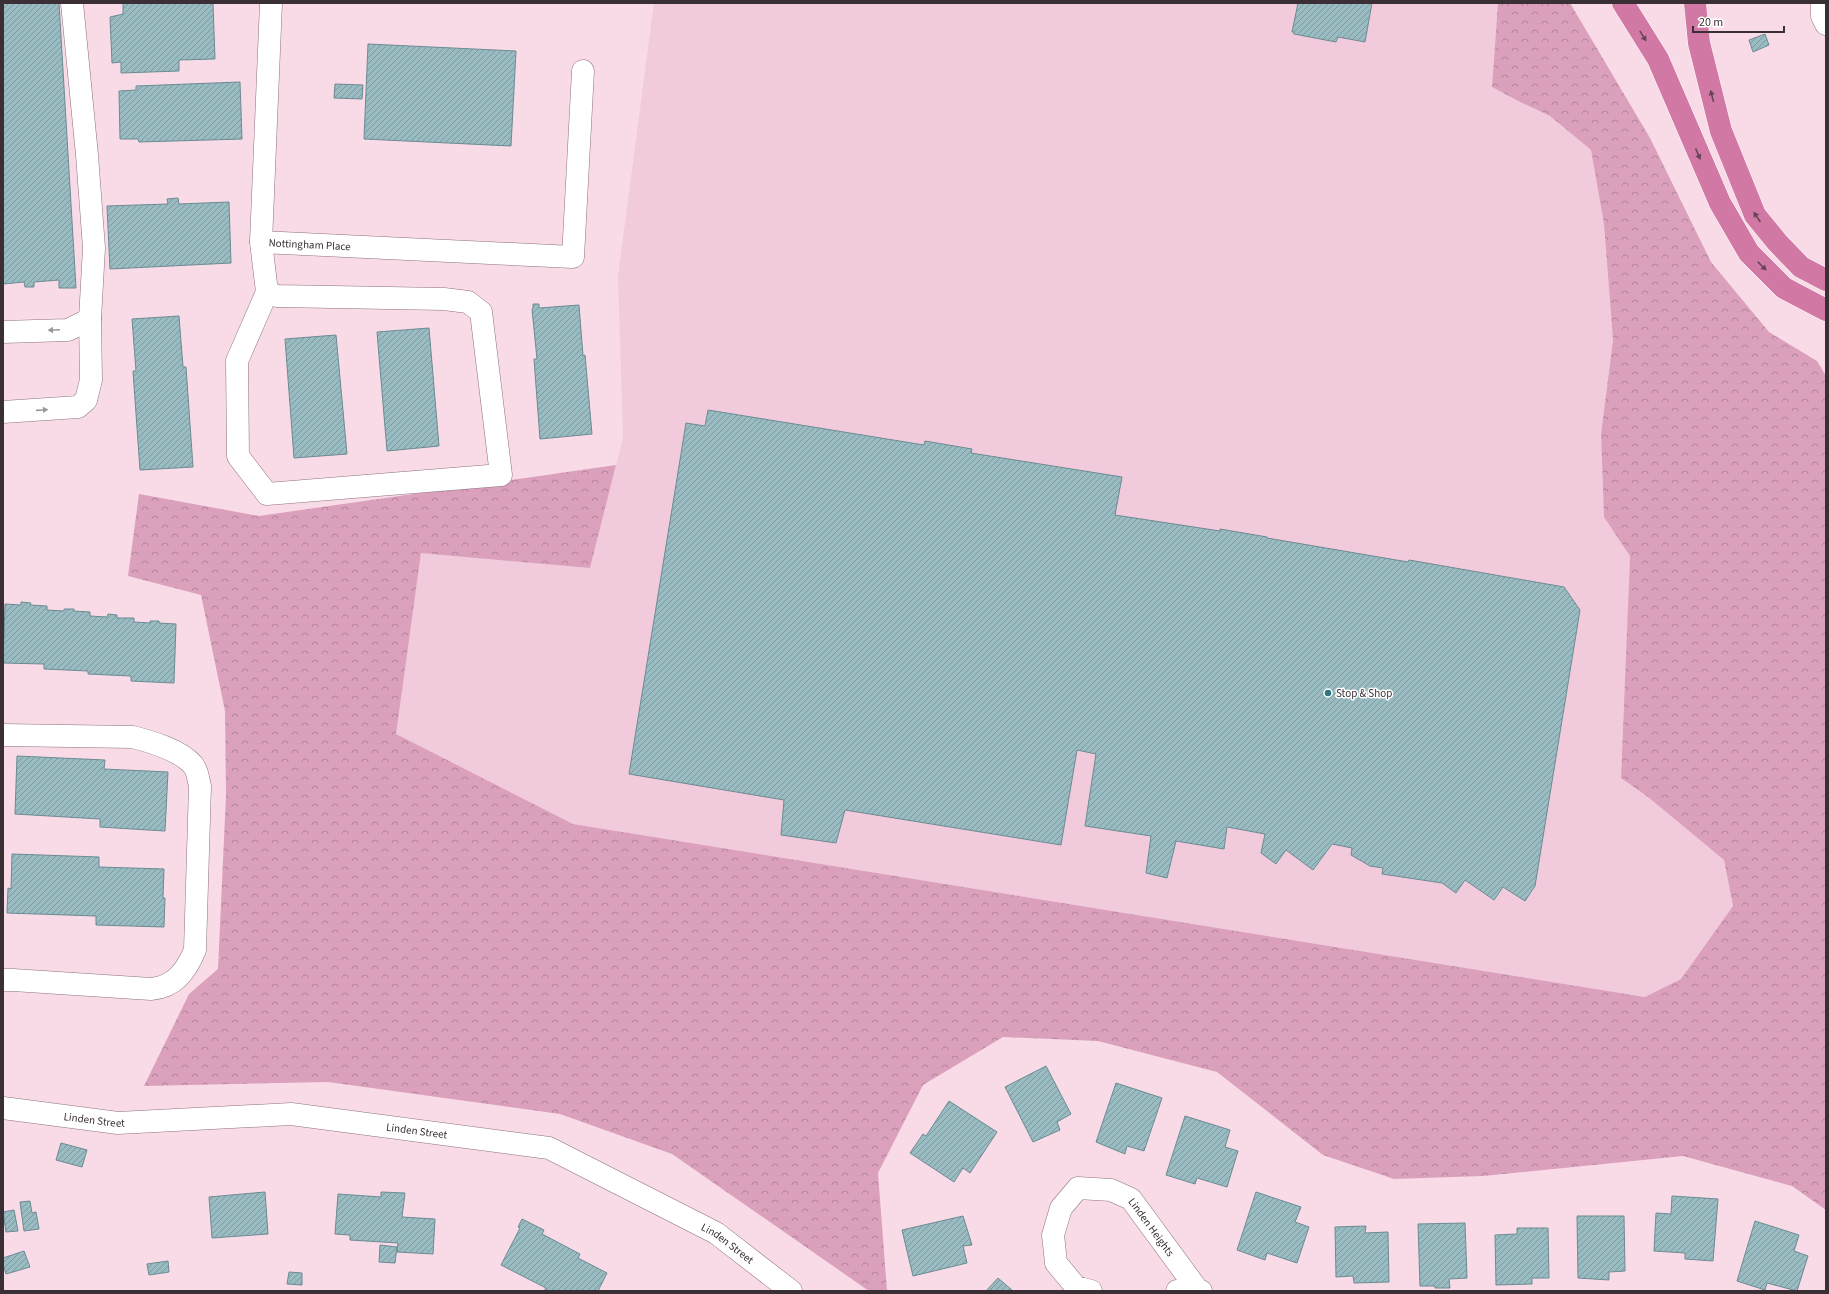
<svg xmlns="http://www.w3.org/2000/svg" width="1829" height="1294" font-family="'Source Sans 3',sans-serif">
  <style>
    .built { fill: #f1cbdc }
    .forest { fill: url(#forest-crowns) }
    .building { fill: url(#building-hatch); stroke: #6b8b92 }
    .lines { fill: none; stroke-linecap: round; stroke-linejoin: round }
    .minor-casing { stroke: #8d727e; stroke-width: 23 }
    .highway-casing { stroke: #fff; stroke-width: 23 }
    .minor { stroke: #fff; stroke-width: 22 }
    .highway { stroke: #d178a4; stroke-width: 22 }
    .oneway { fill: #674556 }
    .oneway2 { fill: #9c979a }
    .poi-dot { fill: #2f7582; stroke: #fff; stroke-width: 1.5 }
    .labels { text-anchor: middle; stroke-width: 3; stroke-linejoin: round; paint-order: stroke }
    .street-label { font-size: 11px; fill: #3a2f34; stroke: #fff }
    .poi-label { font-size: 11px; fill: #3a2f34; stroke: #fff; text-anchor: start }
  </style>
  <defs>
    <pattern id="forest-crowns" width="20" height="18" patternUnits="userSpaceOnUse"><rect width="20" height="18" fill="#dba1bc"/><path d="M2 6a3 3 0 1 1 6 0M12 15a3 3 0 1 1 6 0" fill="none" stroke="#b3849a"/></pattern>
    <pattern id="building-hatch" width="6" height="6" patternUnits="userSpaceOnUse"><rect width="6" height="6" fill="#99bbc2"/><path d="M-1 1l2-2M0 6l6-6M5 7l2-2" fill="none" stroke="#7e989e"/></pattern>
  </defs>
  <rect width="100%" height="100%" fill="#f9dae7"/>
  <path class="built" d="M654,3H1498L1492,87L1520,102L1550,116L1591,150L1604,224L1613,340L1601,434L1604,517L1630,555L1621,778L1648,797L1724,860L1733,906L1681,979L1645,997L573,824L395,734L421,552L590,568L623,438L618,276Z"/>
  <path class="forest" d="M1498,3H1570L1650,138L1711,262L1769,332L1817,361L1826,376V1210L1792,1186L1683,1156L1483,1176L1394,1179L1323,1155L1217,1072L1098,1041L1003,1037L923,1085L878,1173L887,1291H869L672,1154L560,1114L328,1082L144,1086L189,994L218,969L226,795L225,711L201,595L128,576L139,494L259,516L616,465L590,568L421,553L396,734L573,824L1645,997L1681,979L1733,906L1724,860L1648,797L1621,778L1630,556L1604,517L1601,434L1613,340L1604,224L1591,150L1550,116L1520,102L1492,87Z"/>
  <path class="building" d="M3,3H59L76,288H59V280L34,282V287H25L24,282L3,284Z
    M123,3H213L215,59L179,60V71L121,73V62L112,63L110,17L123,14Z
    M1298,3H1372L1365,42L1338,37L1336,42L1294,34V32H1292Z
    M1765,34L1769,45L1753,52L1749,40Z
    M368,44L516,51L511,146L364,139Z
    M240,82L242,139L139,142L138,139H120L119,91L136,90V86Z
    M335,84L363,85L362,99L334,98Z
    M178,198L179,204L229,202L231,263L110,269L107,206L168,204L167,199Z
    M533,304H539V308L579,305L583,356L585,355L592,434L540,439L534,359H537L532,309H533Z
    M179,316L183,367H186L193,467L140,470L133,371H136L132,319Z
    M429,328L439,446L387,451L377,332Z
    M336,335L347,454L294,458L285,339Z
    M708,410L924,445L925,441L972,449L971,453L1122,477L1115,515L1220,531V529L1267,537V538L1408,562L1409,560L1564,587L1580,610L1535,886L1525,901L1503,887L1494,900L1465,880L1456,893L1442,883L1382,874L1383,868L1370,866L1351,855L1352,848L1332,844L1313,870L1286,850L1276,864L1261,853L1265,834L1227,827L1224,849L1176,841L1167,878L1146,873L1151,836L1085,826L1096,754L1077,750L1061,845L845,810L836,843L781,835L784,800L629,774L686,423L705,426Z
    M21,602L31,603L30,605L47,606V610L64,611V609H74V611L90,612V616L107,617L108,614L117,615V618H134V622L150,623V621H159V623L176,624L174,683L131,681V676L88,674V671L44,669V664L3,663L5,604L21,605Z
    M17,756L105,760L104,769L168,772L165,831L100,827V819L15,814Z
    M12,854L99,857V867L164,869L163,898H165L164,927L96,925V916L7,913L8,888L11,889Z
    M1046,1066L1071,1114L1057,1122L1060,1130L1033,1142L1005,1087Z
    M1116,1083L1162,1098L1144,1151L1127,1146L1125,1154L1096,1142Z
    M949,1101L997,1132L970,1173L963,1168L954,1182L910,1153L923,1134L926,1136Z
    M1185,1116L1230,1130L1225,1147L1238,1151L1227,1187L1197,1178L1195,1184L1166,1175Z
    M61,1143L87,1150L82,1167L56,1160Z
    M265,1192L268,1234L212,1238L209,1197Z
    M381,1192L405,1193L402,1217L435,1219L433,1254L397,1252L398,1243L350,1240V1235L335,1234L338,1194L381,1197Z
    M1256,1192L1301,1207L1295,1222L1309,1227L1297,1263L1267,1253L1265,1260L1237,1250Z
    M1672,1196L1718,1199L1713,1261L1685,1259V1253L1654,1251L1656,1213L1671,1214Z
    M30,1201L32,1213L36,1212L39,1229L24,1231L20,1202Z
    M14,1210L18,1231L6,1232L3,1212Z
    M963,1216L972,1245L963,1246L967,1263L913,1276L902,1230Z
    M1577,1216H1624L1625,1271L1609,1272V1280L1578,1278Z
    M522,1219L544,1230L542,1234L580,1254L578,1258L607,1273L598,1291H544L546,1288L501,1265L520,1228L518,1227Z
    M1755,1221L1799,1235L1794,1251L1808,1256L1797,1291L1767,1283L1765,1290L1737,1281Z
    M1465,1223L1467,1278L1449,1279L1450,1288H1435V1286H1420L1418,1224Z
    M1366,1226L1365,1233L1388,1232L1389,1282L1354,1283L1353,1276L1336,1277L1335,1227Z
    M1517,1228H1548L1549,1278H1532V1284L1496,1285L1495,1235L1517,1234Z
    M380,1245L397,1247L395,1263L379,1262Z
    M24,1251L30,1267L6,1274L3,1265V1258Z
    M168,1261L169,1272L149,1275L147,1264Z
    M289,1272L302,1273V1285L287,1284Z
    M998,1278L1013,1291H986Z"/>
  <g class="lines">
    <g class="minor-casing">
      <g id="minor">
        <path id="s1" d="M271,3L261,242L573,257L583,71"/>
        <path d="M1822,3V16L1826,24"/>
        <path d="M261,242L267,292L277,296L444,299L468,302L481,312L501,475L267,494L238,456L237,361L267,292"/>
        <path d="M3,332L68,330L90,319"/>
        <path d="M3,412L78,407L86,400L91,380L90,319L94,248L87,155L72,3"/>
        <path d="M3,735L133,737C152,742 180,750 193,765C198,771 198,779 200,786L195,950C186,971 175,987 151,989L13,980H3"/>
        <path id="s2" d="M3,1108L118,1123L291,1114L549,1148L716,1233L791,1291"/>
        <path id="s3" d="M1091,1291L1076,1287L1056,1263L1053,1235L1061,1208L1078,1188L1111,1190L1131,1199L1197,1289L1201,1291"/>
        <path d="M1177,1291L1197,1289"/>
      </g>
    </g>
    <g class="highway-casing">
      <path id="highway" d="M1623,3L1658,59L1720,203L1749,253L1784,288L1826,310
        M1695,3L1699,43L1721,131L1755,215L1777,242L1801,267L1826,280"/>
    </g>
    <use href="#minor" class="minor"/>
    <use href="#highway" class="highway"/>
  </g>
  <defs><path id="oneway-solid" d="M-6-.8H1V-3.2L6.5 0L1 3.2V.8H-6Z"/></defs>
  <g class="oneway">
    <use href="#oneway-solid" transform="translate(1643 36) rotate(58)"/>
    <use href="#oneway-solid" transform="translate(1712 96) rotate(-104)"/>
    <use href="#oneway-solid" transform="translate(1698 154) rotate(67)"/>
    <use href="#oneway-solid" transform="translate(1757 217) rotate(-124)"/>
    <use href="#oneway-solid" transform="translate(1762 266) rotate(45)"/>
  </g>
  <g class="oneway2">
    <use href="#oneway-solid" transform="translate(54 330) rotate(178)"/>
    <use href="#oneway-solid" transform="translate(42 410) rotate(-4)"/>
  </g>
  <circle class="poi-dot" cx="1328" cy="693" r="4"/>
  <g class="labels">
    <g class="street-label">
      <text dy="4" stroke="none"><textPath href="#s1" startOffset="288">Nottingham Place</textPath></text>
      <text dy="4" stroke="none"><textPath href="#s2" startOffset="92">Linden Street</textPath></text>
      <text dy="4" stroke="none"><textPath href="#s2" startOffset="416">Linden Street</textPath></text>
      <text dy="4" stroke="none"><textPath href="#s3" startOffset="219">Linden Heights</textPath></text>
      <text dy="4" stroke="none"><textPath href="#s2" startOffset="752">Linden Street</textPath></text>
    </g>
    <g class="poi-label">
      <text x="1336" y="697">Stop &amp; Shop</text>
    </g>
  </g>
  <rect width="1829" height="1294" fill="none" stroke="#3a2f34" stroke-width="8"/>
  <path d="M1693 26v6h91v-6" fill="none" stroke="#3a2f34" stroke-width="2"/>
  <text x="1699" y="26" font-size="12" fill="#3a2f34" stroke="#ffffff" stroke-width="3" paint-order="stroke">20 m</text>
</svg>
